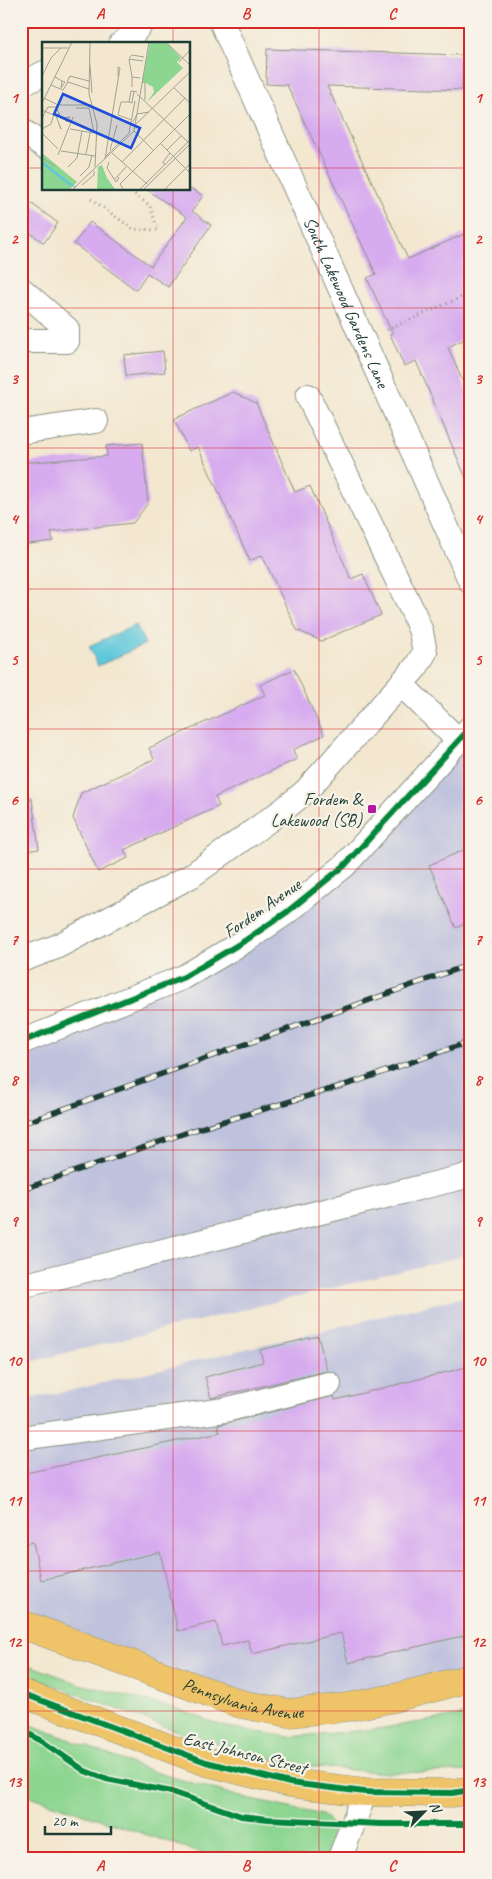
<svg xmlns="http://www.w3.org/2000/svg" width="492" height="1879" font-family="Caveat,sans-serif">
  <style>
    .industrial { fill: #bfc2dd }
    .green { fill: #8dd691; stroke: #568a62 }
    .water { fill: #5ec7da; stroke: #3e8287 }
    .building { fill: #d7abef }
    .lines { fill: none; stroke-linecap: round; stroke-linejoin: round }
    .minor-casing { stroke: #899282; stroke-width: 26 }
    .major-casing { stroke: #899282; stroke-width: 29 }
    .path { stroke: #899282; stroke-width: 3; stroke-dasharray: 1 4; stroke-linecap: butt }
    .minor { stroke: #fff; stroke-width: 24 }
    .major { stroke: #efc469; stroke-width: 28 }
    .rail-casing { stroke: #1f3d34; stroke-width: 5.5 }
    .rail { stroke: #f7f3e8; stroke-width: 4; stroke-dasharray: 11; stroke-linecap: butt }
    .cycleway-casing { stroke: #f7f3e8; stroke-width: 9 }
    .cycleway { stroke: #00873e; stroke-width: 6 }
    .grid { fill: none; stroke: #d62828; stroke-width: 1; stroke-opacity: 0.55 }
    .poi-dot { fill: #b5179e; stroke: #f7f3e8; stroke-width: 2 }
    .labels { text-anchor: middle; stroke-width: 4.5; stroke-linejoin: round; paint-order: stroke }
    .street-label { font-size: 18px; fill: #1f3d34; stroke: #f7f3e8 }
    .poi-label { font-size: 18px; fill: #1f3d34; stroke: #f7f3e8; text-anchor: end }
    .inset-road { fill: none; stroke: #9ea392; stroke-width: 1 }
    .view { fill: #1d4ed8; fill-opacity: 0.15; stroke: #1d4ed8; stroke-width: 2.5 }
    .inset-edge { fill: none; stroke: #1f3d34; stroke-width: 2.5 }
    .neatline { fill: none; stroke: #d62828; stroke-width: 2 }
    .grid-label { font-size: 16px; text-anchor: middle; font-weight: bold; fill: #d62828 }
  </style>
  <rect width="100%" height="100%" fill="#f7f3e8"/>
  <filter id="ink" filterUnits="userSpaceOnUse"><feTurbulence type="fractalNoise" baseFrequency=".02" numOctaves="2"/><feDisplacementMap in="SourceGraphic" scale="10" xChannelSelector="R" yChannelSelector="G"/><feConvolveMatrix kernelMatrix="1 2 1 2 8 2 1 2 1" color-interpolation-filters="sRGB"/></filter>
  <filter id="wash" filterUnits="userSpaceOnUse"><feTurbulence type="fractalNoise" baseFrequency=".0096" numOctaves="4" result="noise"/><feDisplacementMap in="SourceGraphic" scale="20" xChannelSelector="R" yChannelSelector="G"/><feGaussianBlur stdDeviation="1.12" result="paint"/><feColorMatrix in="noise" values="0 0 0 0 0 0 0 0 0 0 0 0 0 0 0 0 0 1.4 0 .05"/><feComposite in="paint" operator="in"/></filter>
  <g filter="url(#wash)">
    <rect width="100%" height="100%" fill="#f3e7d0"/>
    <path class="industrial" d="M471,727V1254L21,1364V1042L184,977L287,912Z
      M471,1295V1678L289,1713L21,1624V1400L74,1390Z"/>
    <path class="green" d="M21,1662L80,1684L174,1708L226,1727L289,1737L377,1729L471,1714V1771L387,1773L318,1767L257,1756L182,1733L21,1673Z
      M21,1721L145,1769L247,1799L323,1815C338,1826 330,1843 326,1858H217L21,1793Z"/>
    <path class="water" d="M136,625L145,644L98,666L89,646Z"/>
    <g id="blocks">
      <path class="building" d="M267,49L463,55L462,90L327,86L408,259L471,231V336L448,347L471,401V490L416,361L404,366L390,334L392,333L367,278L376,274L287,85L266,84Z
        M146,189H192L203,196L192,211L211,225L168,287L147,273L136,290L74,244L90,222L151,266L187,217Z
        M21,196L58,223L44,243L21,226Z
        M163,351L165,372L126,376L124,355Z
        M233,392L256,403L295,492L310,486L351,579L363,574L381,615L321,641L297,630L262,555L250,561L198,447L189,451L174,419Z
        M142,443L148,503L133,523L51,532L53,541L21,545V463L107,456L106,446Z
        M294,669L324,735L293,750L297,759L215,797L219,806L124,850L128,858L98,872L73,818L81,793L154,759L149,748L265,695L260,685Z
        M32,799L39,849L21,851V800Z
        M471,847V921L456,928L429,865Z
        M318,1336L327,1371L211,1398L205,1377L263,1362L260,1350Z
        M471,1366V1634L348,1663L341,1633L252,1654L248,1640L222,1646L216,1622L178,1631L160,1552L41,1580L33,1542L21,1545V1474L220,1432L218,1425L334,1396L335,1400Z"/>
    </g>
  </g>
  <g filter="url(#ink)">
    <use href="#blocks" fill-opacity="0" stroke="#899282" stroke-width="1"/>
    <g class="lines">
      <g class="minor-casing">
        <g id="minor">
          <path id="s1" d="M221,21L471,582"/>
          <path d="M121,44L132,35L143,21"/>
          <path d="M21,85L44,73"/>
          <path d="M21,130L44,146"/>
          <path d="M21,289L67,329V341H21"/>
          <path d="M21,432L96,421"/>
          <path d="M401,684L458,740"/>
          <path d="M21,960L56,947L191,876L283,810L306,791L416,667L425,652L421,632L413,612L308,396"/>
          <path d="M21,1042L184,977L246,940L287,912L344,866L471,727"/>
          <path d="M21,1286L471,1175"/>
          <path d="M21,1438L225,1410L329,1384"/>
          <path d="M340,1858L365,1792"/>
        </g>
      </g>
      <g class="major-casing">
        <g id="major">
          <path id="s2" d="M21,1624L241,1704L289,1713L348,1707L394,1698L471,1678"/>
          <path d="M21,1693L206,1762L290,1783L365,1792L452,1793L471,1790"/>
        </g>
      </g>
      <path class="path" d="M91,199L133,229L158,230L150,206L128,189
        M387,330L471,293"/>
      <use href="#minor" class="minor"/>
      <use href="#major" class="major"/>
      <g class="rail-casing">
        <path id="rail" d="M21,1124L471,964
          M21,1190L191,1131L358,1081L471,1041"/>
      </g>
      <use href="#rail" class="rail"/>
      <g class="cycleway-casing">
        <path id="cycleway" d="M21,1042L184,977L246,940L287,912L344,866L471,727
          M21,1693L206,1762L290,1783L365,1792L452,1793L471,1790
          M21,1730L40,1740L85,1771L106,1779L172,1792L241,1816L268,1819L381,1824H471"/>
      </g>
      <use href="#cycleway" class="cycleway"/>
    </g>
  </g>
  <path class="grid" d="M173,21V44M319,21V1858M21,168H44M189,168H471M173,189V1858M21,308H471M21,448H471M21,589H471M21,729H471M21,869H471M21,1010H471M21,1150H471M21,1290H471M21,1431H471M21,1571H471M21,1711H471"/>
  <rect class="poi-dot" x="367" y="804" width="10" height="10" rx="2.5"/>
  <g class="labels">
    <g class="street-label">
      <text dy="6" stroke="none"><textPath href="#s1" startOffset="308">South Lakewood Gardens Lane</textPath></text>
      <text transform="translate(262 908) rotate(-35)" y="6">Fordem Avenue</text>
      <text dy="6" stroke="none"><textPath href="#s2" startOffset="235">Pennsylvania Avenue</textPath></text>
      <text transform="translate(245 1753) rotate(14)" y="6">East Johnson Street</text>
    </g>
    <g class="poi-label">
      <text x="362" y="805">Fordem &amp;<tspan x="362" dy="21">Lakewood (SB)</tspan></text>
    </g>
  </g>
  <g transform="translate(42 42)">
    <rect width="148" height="148" fill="#f3e7d0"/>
    <path d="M108,0H124L139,16L135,20L141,26L105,60L112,50L111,45L100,39ZM0,111L35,140L28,147H0ZM60,123L65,136L73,147H55L56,125Z" fill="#8dd691"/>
    <path d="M0,119L35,146L38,147L27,143L0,122Z" fill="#5ec7da"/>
    <path class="inset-road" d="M48,0L47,52L55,82L53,125M126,2L148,23M0,6H26M87,16L90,13L102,15M137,20L148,8M48,23L50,51M0,34L9,16L19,6M13,35L20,39L19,46L23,40L20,39M90,35L87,17L101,19M25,40L28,34L47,39M100,40L103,41V58M9,43L21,48L26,40L47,47M90,45V35L98,36M132,46L148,61M92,49L90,61L87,60L89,49H90L95,50M95,52L146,100M2,56L16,63H49M87,60H79L76,73L90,78M0,61L30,0M34,66H47L52,91M0,68L14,74L19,87L17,83M0,76L6,65H14L19,76L28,75L25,80L22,77M91,80L95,72L107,70M94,82L148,30M0,87L9,82L12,72M28,87L51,91M92,89L112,109M0,91L16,107M119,102L148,131M68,108L75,83M125,108L139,94M19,109L53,114M70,111L105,142M44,112L48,91M16,113L31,75M64,114L87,91L93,59M0,116L13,124M63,117L78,26L76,25V34M67,120L65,126L74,140L77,136L75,134M80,120L143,56M123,123L121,120L128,111M26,125L35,116L40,89M38,134L47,125L50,113M72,138L84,125M40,143L52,133V129M31,147L92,89L107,0M81,147L78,142L148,72M98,147L148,98M102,147L148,102M123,147L148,122"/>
    <path class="view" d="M21,52L98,86L89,106L12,72Z"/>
    <rect width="148" height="148" class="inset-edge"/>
  </g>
  <rect width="492" height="1879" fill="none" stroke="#f7f3e8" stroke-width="55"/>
  <g transform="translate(424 1812) rotate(66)" stroke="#f7f3e8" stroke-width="4" paint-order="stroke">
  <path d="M0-4L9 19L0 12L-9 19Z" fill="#1f3d34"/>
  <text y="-8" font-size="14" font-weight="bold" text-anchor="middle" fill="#1f3d34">N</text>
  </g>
  <path d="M45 1826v8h66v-8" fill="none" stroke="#1f3d34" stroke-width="2.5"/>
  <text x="52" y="1826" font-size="15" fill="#1f3d34" stroke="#f7f3e8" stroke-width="4" paint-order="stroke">20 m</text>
  <rect x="28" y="28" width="436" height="1824" class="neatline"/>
  <g class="grid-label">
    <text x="100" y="19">A</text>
    <text x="246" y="19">B</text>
    <text x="392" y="19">C</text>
    <text x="14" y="103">1</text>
    <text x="478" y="103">1</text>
    <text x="14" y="244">2</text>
    <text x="478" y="244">2</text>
    <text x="14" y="384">3</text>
    <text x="478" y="384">3</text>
    <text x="14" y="524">4</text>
    <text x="478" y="524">4</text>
    <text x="14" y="665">5</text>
    <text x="478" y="665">5</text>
    <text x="14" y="805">6</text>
    <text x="478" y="805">6</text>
    <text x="14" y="945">7</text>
    <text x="478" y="945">7</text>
    <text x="14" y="1085">8</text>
    <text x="478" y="1085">8</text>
    <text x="14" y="1226">9</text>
    <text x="478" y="1226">9</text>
    <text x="14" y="1366">10</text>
    <text x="478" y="1366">10</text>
    <text x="14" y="1506">11</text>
    <text x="478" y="1506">11</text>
    <text x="14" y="1647">12</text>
    <text x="478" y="1647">12</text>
    <text x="14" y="1787">13</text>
    <text x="478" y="1787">13</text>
    <text x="100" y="1871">A</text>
    <text x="246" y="1871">B</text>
    <text x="392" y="1871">C</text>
  </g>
</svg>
